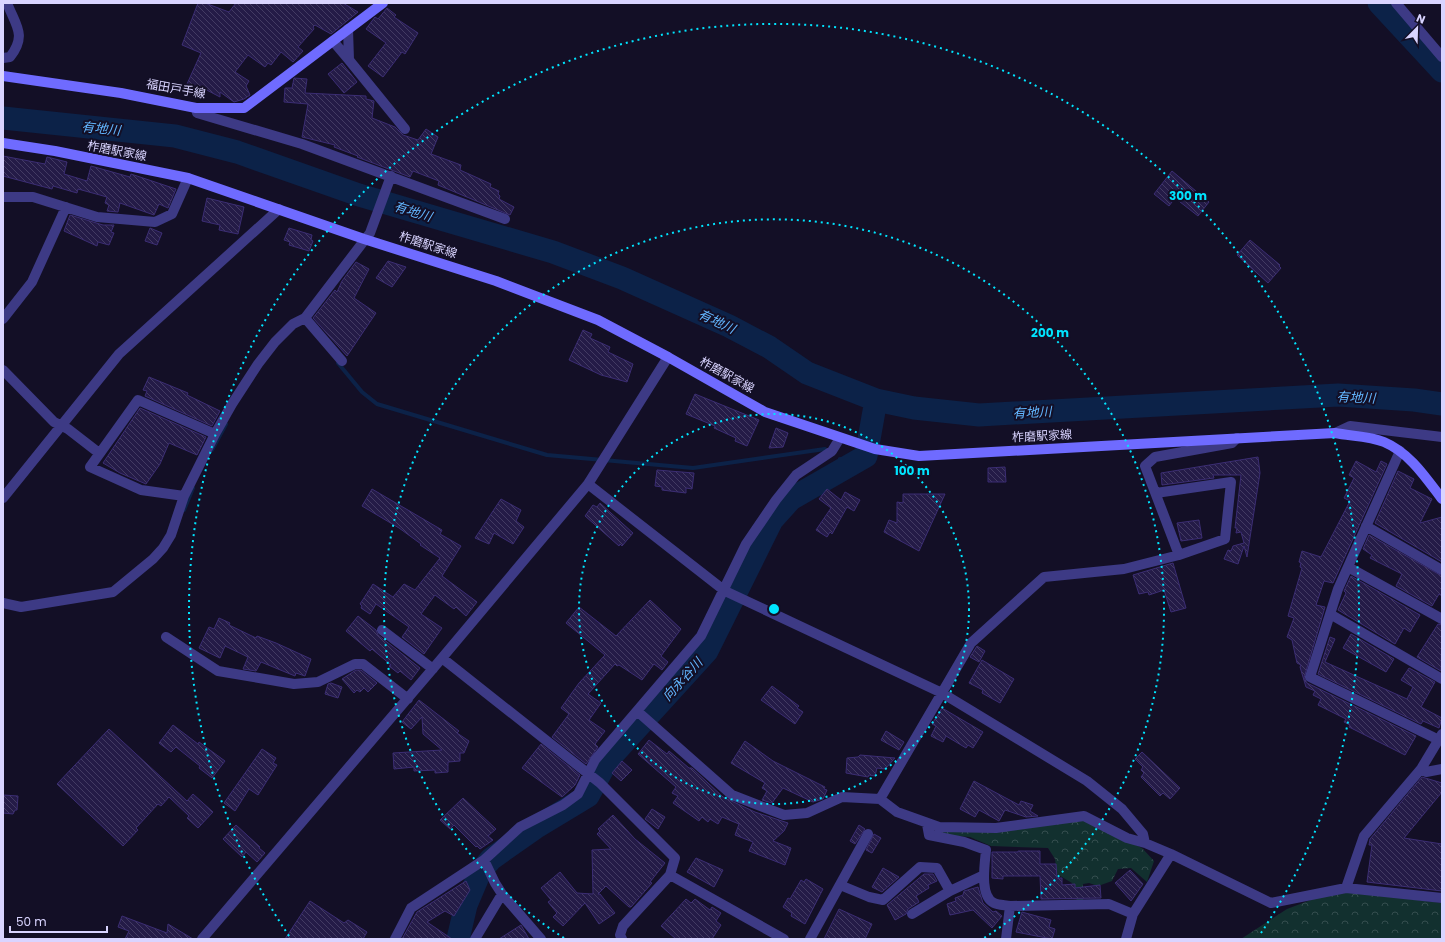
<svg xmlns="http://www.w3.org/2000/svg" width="1445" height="942" font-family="Poppins,'Noto Sans JP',sans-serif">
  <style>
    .forest { fill: url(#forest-crowns) }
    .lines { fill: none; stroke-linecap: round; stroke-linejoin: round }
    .stream { stroke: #0c2248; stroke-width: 4 }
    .river { stroke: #0c2248; stroke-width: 23 }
    .building { fill: url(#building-back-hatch); stroke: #3b2d73 }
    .street { stroke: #3d3a85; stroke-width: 10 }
    .secondary { stroke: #6f6bff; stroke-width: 10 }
    .ring { fill: none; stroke: #00e5ff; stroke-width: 2; stroke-dasharray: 2 4 }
    .labels { text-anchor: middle; stroke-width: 4; stroke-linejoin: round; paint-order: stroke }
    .street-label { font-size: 12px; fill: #d9d4ff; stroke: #130f26 }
    .water-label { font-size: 13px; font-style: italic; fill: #62b6ff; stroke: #130f26 }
    .centre { fill: #00e5ff; stroke: #130f26; stroke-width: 2 }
    .ring-label { font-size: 12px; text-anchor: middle; font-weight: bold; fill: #00e5ff; stroke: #130f26; stroke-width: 4; stroke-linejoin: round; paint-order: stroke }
  </style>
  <defs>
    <pattern id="forest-crowns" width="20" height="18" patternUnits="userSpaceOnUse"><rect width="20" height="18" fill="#12302f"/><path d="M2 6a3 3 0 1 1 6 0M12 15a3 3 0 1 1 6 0" fill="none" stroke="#344d4e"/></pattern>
    <pattern id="building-back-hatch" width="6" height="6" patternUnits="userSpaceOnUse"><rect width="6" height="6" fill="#241b47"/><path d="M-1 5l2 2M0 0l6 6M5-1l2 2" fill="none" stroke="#433b63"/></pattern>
  </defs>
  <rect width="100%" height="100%" fill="#130f26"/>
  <path class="forest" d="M1083,819L1142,848L1154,861L1147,882L1131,868L1118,869L1112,881L1098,886L1089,883L1083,884V900L1077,901L1072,883L1057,874L1055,859L1048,848L991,846L970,837L936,834L937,830Z
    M1351,892L1442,903V939H1241L1287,909L1316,898Z"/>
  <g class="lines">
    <path class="stream" d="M338,363L362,392L377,404L547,455L693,468L825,449
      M212,450L226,424
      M840,459L846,468
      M184,510L193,488"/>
    <path class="river" d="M1379,3L1442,71
      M3,118L175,136L237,152L359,195L553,252L622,278L729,326L769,347L807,373L876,400L914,408L979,415L1338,395L1414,400L1442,404
      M458,939L466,905L480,872L491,859L535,828L588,796L607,761L707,651L772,520L791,499L866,456L876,400"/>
  </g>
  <path class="building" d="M198,3H205L229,12L236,3H343L358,12L331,34L315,25L313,27L314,29L298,47L303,51L293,62L281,52L271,65L268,63L265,67L248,55L235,72L249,81L246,86L250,95L244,99L234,102L220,92V97L201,87L200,90L187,84L201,53L182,45Z
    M387,8L396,15L394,17L418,33L405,54L402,52L383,77L368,66L386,43L366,29L375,17L378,19Z
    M342,63L357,82L344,93L328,74Z
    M294,78L307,79L305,93L366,96V99L374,101L372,118L395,127L403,135L418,140L426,129L438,137L431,154L461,165L460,170L491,184L490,187L499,191L498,194L500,196L499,199L514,207L510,215L438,185L439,181L413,171L410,177L357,157L358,156L334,147L335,145L302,137L308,104L284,102L285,88H292Z
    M3,156L45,164L47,157L67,162L64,174L87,181L91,166L130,177L131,174L176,189L168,208L159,204L154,215L120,203L118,212L107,211L109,205L105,203L107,197L78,189L77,193L53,186L52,189L3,176Z
    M1172,171L1209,202L1198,216L1175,198L1169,206L1154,194Z
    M207,198L244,207L238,234L219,230L220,225L202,221Z
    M70,215L103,225H114L111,232L114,233L109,245L98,242L97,246L64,231Z
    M150,228L162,233L157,245L145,241Z
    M289,228L312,235L311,240L313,241L309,251L289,245L290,242L284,240Z
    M1250,240L1280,265L1279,266L1281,268L1268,283L1237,255Z
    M388,261L406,267L392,287L376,278Z
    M356,262L369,269L354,298L376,313L347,356L313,318L335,290L337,292L342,281Z
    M583,330L592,334L590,338L610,347L608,352L633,364L627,382L601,375L569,360Z
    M149,377L188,393L187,395L220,411L212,426L145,396L147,391L143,390Z
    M695,394L759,420L747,446L735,441L736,438L714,428L715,426L686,414Z
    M140,408L206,437L197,455L169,443L160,464L146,484L120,473L103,463Z
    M776,428L788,433L783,447L769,448Z
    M1258,457L1260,473L1247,557L1244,546L1238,564L1224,559L1228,550L1231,551L1233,546L1244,543L1241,532L1236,533L1237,528H1235L1241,475H1213L1214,478L1162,485L1161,473Z
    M1356,461L1376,472L1381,461L1387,464L1333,583L1324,581L1316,605L1325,607L1304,678L1307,683L1416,736L1405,755L1349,727L1350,725L1344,722L1346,719L1318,705L1321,699L1313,695L1315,691L1306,687L1300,667L1301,665L1297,663L1292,640L1287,637L1294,618L1288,616L1302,568L1300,567L1301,563L1299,562L1302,551L1321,557L1350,501L1344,498L1354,478L1349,475Z
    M1005,467L1006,482H988V468Z
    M657,470L694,473L692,489L686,488V493L662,490V487L655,486Z
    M1398,471L1414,479L1410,488L1432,499L1420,523L1442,517V562L1375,523Z
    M372,489L442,530L440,534L461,546L442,576L477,602L466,616L456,607L454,609L435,595L421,614L442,628L424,654L402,637L409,627L376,604L370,614L361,608L362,606L360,604L373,584L393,597L404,584L415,590L440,558L420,545L421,544L399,528L362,506Z
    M827,489L841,500L845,492L860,500L854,511L847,507L832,534L830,532L827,537L816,530L831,508L819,499Z
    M903,494H945L919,551L884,532L889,520L897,523V502L903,503Z
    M501,499L521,510L516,521L524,527L513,544L494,533L489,544L475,538Z
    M600,503L633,533L622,546L620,544L619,546L585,516L593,505L597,507Z
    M1199,520L1202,538L1181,541L1177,523Z
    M1369,535L1442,576V596L1439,594L1432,606L1396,586L1402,574L1370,558L1372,555L1363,549Z
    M1173,563L1186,608L1171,612L1164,590L1149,595L1148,592L1139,594L1133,575Z
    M1351,576L1420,615L1410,632L1404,628L1395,644L1338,610L1346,593L1344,591Z
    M650,600L681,629L661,656L668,662L662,670L654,664L642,680L619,665L617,666L615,664L588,694L601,703L589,720L605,731L595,744L598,747L586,764L552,737L569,714L561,708L579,683L605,655L566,623L579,607L616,636Z
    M358,616L376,630L378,635L420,668L411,680L400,671L398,673L389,666L391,665L372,649L370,651L346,631Z
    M219,618L230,623L229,625L256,638L257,636L276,643L311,659L305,676L296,673L295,676L261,662L256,671L243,669L248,657L225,646L220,658L199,648L209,627L214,629Z
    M1438,624L1442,625L1441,671L1417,657Z
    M1351,634L1394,659L1386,672L1343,648Z
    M1330,637L1335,639L1325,662L1407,699L1413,687L1401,680L1409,668L1435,682L1421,707L1442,718L1439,728L1423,721L1421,724L1318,674Z
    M977,646L985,651L979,662L970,657Z
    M982,660L1014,679L1000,703L982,693L983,690L969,683Z
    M356,670H361L377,683L368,692L364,688L360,692L357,690L354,693L342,679Z
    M331,683L342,687L338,698L325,694L328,684Z
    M772,686L799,706L797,708L803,712L795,724L761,700Z
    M419,700L459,731L457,733L469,741L464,753H460V761L448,762V772L435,773V770L414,771V767L394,769L393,753L442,750L423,734L422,717L411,729L402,722Z
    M942,708L983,732L973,748L968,745L966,748L946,736L943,742L931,736L936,726L932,724Z
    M173,725L198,744L199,742L225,761L212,778L199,768L200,766L176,747L171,752L159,743Z
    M109,729L187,801L193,794L213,812L198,828L187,818L189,816L169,797L161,806L158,804L136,828L138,830L123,846L57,784Z
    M886,731L904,742L899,750L881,740Z
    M649,740L667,754L669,751L689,768H692L723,797L755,812L788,823L784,831L773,841L791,848L785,865L749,851L753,842L735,835L739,824L722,817L718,824L710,819L708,822L702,817L699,821L673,803L678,796L672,793L676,787L638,754Z
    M745,741L773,761L825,787L824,789L827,790L823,799L813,802L783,788L772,803L762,800L767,791L762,788L765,783L731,763Z
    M541,744L580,775L575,785L562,797L522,768Z
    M262,749L276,758L273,763L277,765L258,795L249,789L235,811L224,803Z
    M1142,752L1180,788L1170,799L1163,793L1160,796L1141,777L1144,773L1141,770L1143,767L1135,759Z
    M860,755L895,758L885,769L877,768L875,776L869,775L868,777L846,773L847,758L858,757Z
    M622,761L632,770L621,781L612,773Z
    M1422,777L1442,783V792L1404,838L1442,844V891L1367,882L1372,845H1369L1370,839Z
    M974,781L1019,805L1021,801L1033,805L1030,811L1038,816L1026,817L1005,810L999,821L979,810L975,817L960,809Z
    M3,795L18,796L17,810H15L13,814L3,813Z
    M463,798L496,829L488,836L493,840L480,849L477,846L476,847L454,825L450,829L440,820Z
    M652,809L665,817L658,829L645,819Z
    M613,815L635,839L665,863L650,882L652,883L631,907H629L606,886L598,894H600L615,913L599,924L585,903L563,926L553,917L557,913L548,902L551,900L541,888L560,872L577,893L593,894L592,850L611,849L597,834L600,831L598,829Z
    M236,825L260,847L259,848L265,853L257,862L246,852L242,857L223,839Z
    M859,825L865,829L855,844L850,841Z
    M874,834L881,838L872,853L866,850Z
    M1018,851H1040V864H1056L1057,878H1062V885L1075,884V888L1100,885L1101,898L1041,899L1040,876H1003V879L992,878V852H1018Z
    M696,858L723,870L714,887L687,872Z
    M883,868L899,877L882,892L872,887Z
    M1130,870L1143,884L1131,901L1115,883Z
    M924,874H933L937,881L928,885L929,888L916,896L919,902L908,909L906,914L895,920L887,905Z
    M806,879L823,889L805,924L791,916L792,913L783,907L788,898L790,899L801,880L804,882Z
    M466,881L470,890L454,916L445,911L427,922L452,939H402L417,912Z
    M978,887L983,903L993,912L996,911L1002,916L992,928L973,910L950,915L947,904L956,901L955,898L963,895L964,891Z
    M686,899L691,903L695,899L710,910L712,907L721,913L716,921L721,925L712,939H676L661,926Z
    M310,901L344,923L348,920L367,932L363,939H285Z
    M839,909L872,924L865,939H824Z
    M1022,912L1051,920L1049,927L1055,929L1052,939L1016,932Z
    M122,916L167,933L168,924L193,939H125L129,931L118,927Z
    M521,925L529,939H499Z"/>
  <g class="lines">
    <path class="street" d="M1396,3L1442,57
      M348,29L349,60L405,129
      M333,41L349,60
      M3,58L10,57C27,35 16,26 7,3
      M196,108L197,113L302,144L505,219
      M3,197H33L97,217L155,222L172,214L188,178
      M3,319L32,282L66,207
      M342,361L305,318L370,233L391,176
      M3,370L54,422L68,429L99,453
      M1335,433L1350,426L1442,437
      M1400,451L1338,589L1310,677L1439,740
      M588,484L725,591L942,693L1087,781L1122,809L1143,834L1145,843
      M184,496L141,490L90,467L138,400L215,434
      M3,498L119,354L279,209
      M1366,526L1442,570
      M1179,555L1145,466L1155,457L1232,443L1237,438
      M1348,567L1442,619
      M3,603L21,607L113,592L153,559L163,548L171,535L184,496L215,434L232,404L258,364L275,342L293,324L305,318
      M1330,614L1442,679
      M382,630L433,669
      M166,637L218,671L294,684L318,682L355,664H363L408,699
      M442,658L600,783L675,858L670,875L623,926L620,935L622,939
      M637,711L732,795L784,815L807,813L842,797L880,799L971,643L1044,577L1124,569L1179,555L1225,539L1231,482L1156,493
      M1421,769L1426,772L1442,769
      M880,799L897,812L939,827L996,828L1084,816L1127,838L1145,843L1171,854L1271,903L1346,888L1442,898
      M927,824L929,835L964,842L986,850C985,863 979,896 994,903C998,905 1005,905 1010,906L1006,939
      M484,860L495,883L502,894L541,939
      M670,875L784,939
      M840,885L869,897L883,900L920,867L937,868L950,891
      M1346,888L1364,836L1421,769L1442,734
      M1010,906L1109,904L1133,914
      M912,914L950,891L984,875
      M202,939L442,658L588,484L668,357
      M395,939L411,908L484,860L520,827L563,805L578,794L595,760L701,636L746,544L776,500L796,475L832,451L840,438
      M475,939L502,894
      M810,939L868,834
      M1126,939L1133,914L1171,854"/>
    <path class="secondary" d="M3,76L121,93L196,108H244L383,3
      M3,143L55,151L188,178L364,239L496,281L598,320L668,357L765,412L875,449L919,456L1335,433C1350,436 1370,436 1384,442C1410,453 1426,478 1442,499"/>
  </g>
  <g class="ring">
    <circle cx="774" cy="609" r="195"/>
    <path d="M564 938A390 390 0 1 1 984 938"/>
    <path d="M289 936A585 585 0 1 1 1259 936"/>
  </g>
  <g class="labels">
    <g class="street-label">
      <text transform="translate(176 89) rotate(10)" y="4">福田戸手線</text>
      <text transform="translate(117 151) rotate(11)" y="4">柞磨駅家線</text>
      <text transform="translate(428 245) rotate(18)" y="4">柞磨駅家線</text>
      <text transform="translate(727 375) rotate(29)" y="4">柞磨駅家線</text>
      <text transform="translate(1042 436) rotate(-3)" y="4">柞磨駅家線</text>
    </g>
    <g class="water-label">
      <text transform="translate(101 128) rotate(6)" y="5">有地川</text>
      <text transform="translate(413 211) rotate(17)" y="5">有地川</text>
      <text transform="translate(717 321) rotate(25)" y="5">有地川</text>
      <text transform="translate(1356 397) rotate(2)" y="5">有地川</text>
      <text transform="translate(1032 412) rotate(-3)" y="5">有地川</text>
      <text transform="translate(682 679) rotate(-48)" y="5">向永谷川</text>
    </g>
  </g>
  <circle cx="774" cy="609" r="6" class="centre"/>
  <g class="ring-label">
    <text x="1188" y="200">300 m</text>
    <text x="1050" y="337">200 m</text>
    <text x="912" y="475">100 m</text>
  </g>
  <rect width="1445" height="942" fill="none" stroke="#d9d4ff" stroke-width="8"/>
  <g transform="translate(1417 28) rotate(23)" stroke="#130f26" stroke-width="3" paint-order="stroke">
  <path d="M0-3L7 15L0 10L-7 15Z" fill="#d9d4ff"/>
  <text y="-6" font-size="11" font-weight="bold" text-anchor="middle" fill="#d9d4ff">N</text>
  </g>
  <path d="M10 926v6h97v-6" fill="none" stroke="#d9d4ff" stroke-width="2"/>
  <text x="16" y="926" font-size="12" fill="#d9d4ff" stroke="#130f26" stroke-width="3" paint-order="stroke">50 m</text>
</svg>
